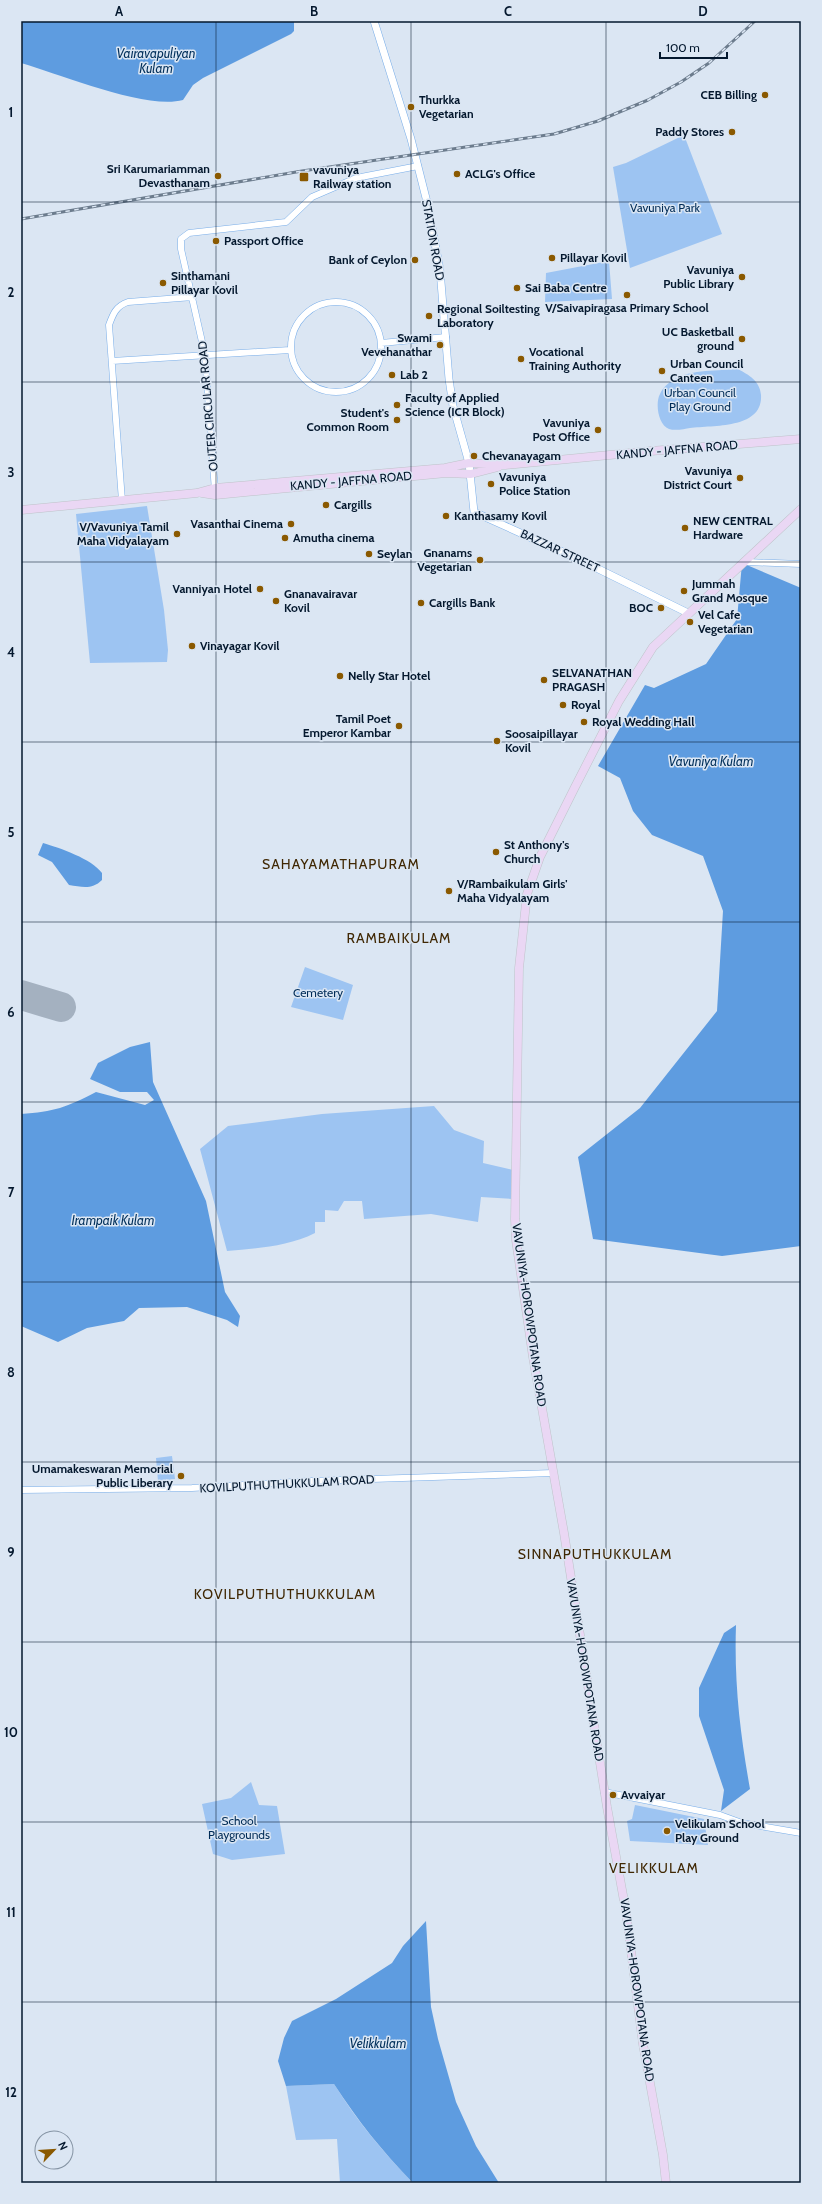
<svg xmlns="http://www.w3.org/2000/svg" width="822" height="2204" font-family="Cabin,sans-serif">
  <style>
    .green { fill: #9dc4f2 }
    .water { fill: #5e9ce0 }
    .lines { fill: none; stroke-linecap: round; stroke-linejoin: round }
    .runway { stroke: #a4b1c0; stroke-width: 30 }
    .tertiary-casing { stroke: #79aee9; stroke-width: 7 }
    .secondary-casing { stroke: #79aee9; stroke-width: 8 }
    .trunk-casing { stroke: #bec3c9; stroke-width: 9 }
    .tertiary { stroke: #fff; stroke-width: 6 }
    .secondary { stroke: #fff; stroke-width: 7 }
    .trunk { stroke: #ead7f4; stroke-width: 8 }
    .rail-casing { stroke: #6c7c8d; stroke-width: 3 }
    .rail { stroke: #dbe6f3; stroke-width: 1.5; stroke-dasharray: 4.5; stroke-linecap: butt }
    .grid { fill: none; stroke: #04182e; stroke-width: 1; stroke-opacity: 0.55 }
    .poi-dot { fill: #8a5900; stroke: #dbe6f3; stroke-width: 1.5 }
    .labels { text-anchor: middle; stroke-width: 3; stroke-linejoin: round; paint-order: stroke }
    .poi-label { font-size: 12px; font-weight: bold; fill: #04182e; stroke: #dbe6f3; text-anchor: start }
    .park-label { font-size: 12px; fill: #002c57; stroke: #dbe6f3 }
    .street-label { font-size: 12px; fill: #04182e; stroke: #dbe6f3 }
    .water-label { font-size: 13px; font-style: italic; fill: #02305b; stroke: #dbe6f3 }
    .quarter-label { font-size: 14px; letter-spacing: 1px; fill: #402804; stroke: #dbe6f3 }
    .neatline { fill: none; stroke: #04182e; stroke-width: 1.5 }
    .grid-label { font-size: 13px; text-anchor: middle; font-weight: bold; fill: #04182e }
  </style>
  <rect width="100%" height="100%" fill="#dbe6f3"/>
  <path class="green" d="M684,135L722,234L630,268L613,167L626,163Z
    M609,261L612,299L545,302L546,273Z
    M738,369C749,375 760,381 761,395C763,429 714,425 690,428C685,429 675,431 669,429C658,425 655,403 660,394C663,387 668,383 675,379C692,369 718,371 738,369Z
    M147,506L164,610L168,650L167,662L90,663L76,514Z
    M305,967L353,985L343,1020L291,1007Z
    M434,1106L454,1130L484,1141L483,1163L513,1170V1199L481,1197L478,1222L431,1214L364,1219L362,1201H344L338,1211L325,1210V1222H315V1233C287,1247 257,1248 227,1251L200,1149L228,1126L322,1114Z
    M172,1456L175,1479L158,1481L156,1458Z
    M251,1782L259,1805L277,1806L285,1854L232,1860L213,1854L202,1804L231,1798Z
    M635,1805L704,1819L708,1845L630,1841L627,1821L632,1819Z
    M334,2084C357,2121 383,2152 413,2183H340L337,2139L296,2140L286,2086Z"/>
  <path class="water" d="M21,21H294V31L291,34L203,78L193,85L183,100C145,110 60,74 21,63Z
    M742,563L801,588V1246L722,1256L593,1239L578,1157L640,1108L717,1011L723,911L703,856L652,835L633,811L620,778L598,766L645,685L654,688L706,664L737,619Z
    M43,843C60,848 92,859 102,873V880C92,890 82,887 69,885L52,862L38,855Z
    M150,1042L153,1082L206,1201L225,1292L240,1316L238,1327L227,1320L187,1307L139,1308L124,1321L87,1328L58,1342L21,1326V1114C54,1112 67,1107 96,1092L145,1105L154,1100L147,1092H120L90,1079L98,1063L130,1047Z
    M736,1625C734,1682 740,1733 750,1789L721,1811L724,1790L699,1716V1688L724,1633Z
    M426,1921L431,2007L438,2039L456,2102L476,2146L499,2183H413C382,2151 358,2121 334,2084L286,2086L278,2061L284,2038L292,2021L336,1999L392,1963L403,1946Z"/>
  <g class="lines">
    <path class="runway" d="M21,995L61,1007"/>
    <g class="tertiary-casing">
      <path id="tertiary" d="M291 347a45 45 0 1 1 90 0a45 45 0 1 1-90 0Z
        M381,343L446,337
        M112,361L290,350
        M215,491L205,355L181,249V239L189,233L286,222L312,197L356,178L418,166
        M122,501L109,325C113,314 116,306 128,302L193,297
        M747,562L801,564
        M21,1490L192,1488L311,1481L553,1473
        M604,1792L720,1815L742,1823L801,1833"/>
    </g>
    <g class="secondary-casing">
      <path id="secondary" d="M374,21L411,139L428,206L440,270L449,379L453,406L469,463L474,512L576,558L688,613"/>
    </g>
    <g class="trunk-casing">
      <path id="trunk" d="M202,493L215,495L446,473L471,474L498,467
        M21,510L197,493L215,488L445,468L469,463L505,465L651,451L801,439
        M666,2183L663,2155L643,2044L626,1912L607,1807L564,1533L533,1357L516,1240L515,1219L519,968L527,894L540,857L575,787L619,701L653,647L801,509"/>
    </g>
    <use href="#tertiary" class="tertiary"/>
    <use href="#secondary" class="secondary"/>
    <use href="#trunk" class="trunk"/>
    <g class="rail-casing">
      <path id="rail" d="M21,219L302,171L554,134L598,121L648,100L681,82L709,63L755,21"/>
    </g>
    <use href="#rail" class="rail"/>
  </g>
  <path class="grid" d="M216,21V2183M411,21V2183M606,21V2183M21,202H801M21,382H801M21,562H801M21,742H801M21,922H801M21,1102H801M21,1282H801M21,1462H801M21,1642H801M21,1822H801M21,2002H801"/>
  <g class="poi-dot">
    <circle cx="765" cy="95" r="4"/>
    <circle cx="411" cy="107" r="4"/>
    <circle cx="732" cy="132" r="4"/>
    <circle cx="457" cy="174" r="4"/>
    <circle cx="218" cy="176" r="4"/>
    <rect x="299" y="172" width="10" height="10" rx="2"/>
    <circle cx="216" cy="241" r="4"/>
    <circle cx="552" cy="258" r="4"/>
    <circle cx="415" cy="260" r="4"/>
    <circle cx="742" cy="277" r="4"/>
    <circle cx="163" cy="283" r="4"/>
    <circle cx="517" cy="288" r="4"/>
    <circle cx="627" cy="295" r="4"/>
    <circle cx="429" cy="316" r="4"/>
    <circle cx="742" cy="339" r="4"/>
    <circle cx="440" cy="345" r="4"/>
    <circle cx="521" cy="359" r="4"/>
    <circle cx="662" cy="371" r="4"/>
    <circle cx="392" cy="375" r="4"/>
    <circle cx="397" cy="405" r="4"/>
    <circle cx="397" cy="420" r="4"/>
    <circle cx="598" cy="430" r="4"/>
    <circle cx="474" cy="456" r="4"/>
    <circle cx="740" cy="478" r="4"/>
    <circle cx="491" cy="484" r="4"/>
    <circle cx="326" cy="505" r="4"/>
    <circle cx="446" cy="516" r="4"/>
    <circle cx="291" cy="524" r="4"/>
    <circle cx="685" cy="528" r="4"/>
    <circle cx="177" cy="534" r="4"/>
    <circle cx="285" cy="538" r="4"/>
    <circle cx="369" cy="554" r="4"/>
    <circle cx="480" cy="560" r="4"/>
    <circle cx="260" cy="589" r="4"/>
    <circle cx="684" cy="591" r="4"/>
    <circle cx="276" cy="601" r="4"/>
    <circle cx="421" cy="603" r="4"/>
    <circle cx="661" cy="608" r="4"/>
    <circle cx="690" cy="622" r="4"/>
    <circle cx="192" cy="646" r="4"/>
    <circle cx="340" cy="676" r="4"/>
    <circle cx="544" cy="680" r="4"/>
    <circle cx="563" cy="705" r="4"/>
    <circle cx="584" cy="722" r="4"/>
    <circle cx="399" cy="726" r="4"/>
    <circle cx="497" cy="741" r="4"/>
    <circle cx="496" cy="852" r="4"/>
    <circle cx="449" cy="891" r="4"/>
    <circle cx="181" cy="1476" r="4"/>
    <circle cx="613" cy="1795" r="4"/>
    <circle cx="667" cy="1831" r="4"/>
  </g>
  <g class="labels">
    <g class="poi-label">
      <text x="757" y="99" text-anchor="end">CEB Billing</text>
      <text x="419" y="104">Thurkka<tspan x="419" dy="14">Vegetarian</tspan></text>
      <text x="724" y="136" text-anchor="end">Paddy Stores</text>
      <text x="210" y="173" text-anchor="end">Sri Karumariamman<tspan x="210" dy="14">Devasthanam</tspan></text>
      <text x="313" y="174">vavuniya<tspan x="313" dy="14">Railway station</tspan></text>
      <text x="465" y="178">ACLG's Office</text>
      <text x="224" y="245">Passport Office</text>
      <text x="560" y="262">Pillayar Kovil</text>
      <text x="407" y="264" text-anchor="end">Bank of Ceylon</text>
      <text x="734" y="274" text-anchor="end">Vavuniya<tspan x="734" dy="14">Public Library</tspan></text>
      <text x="171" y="280">Sinthamani<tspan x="171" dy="14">Pillayar Kovil</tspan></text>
      <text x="525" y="292">Sai Baba Centre</text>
      <text x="627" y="312" text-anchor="middle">V/Saivapiragasa Primary School</text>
      <text x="437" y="313">Regional Soiltesting<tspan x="437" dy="14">Laboratory</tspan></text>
      <text x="734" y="336" text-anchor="end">UC Basketball<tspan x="734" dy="14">ground</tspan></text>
      <text x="432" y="342" text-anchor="end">Swami<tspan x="432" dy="14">Vevehanathar</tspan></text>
      <text x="529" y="356">Vocational<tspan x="529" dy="14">Training Authority</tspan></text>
      <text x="670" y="368">Urban Council<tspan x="670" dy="14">Canteen</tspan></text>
      <text x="400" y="379">Lab 2</text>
      <text x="405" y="402">Faculty of Applied<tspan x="405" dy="14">Science (ICR Block)</tspan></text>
      <text x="389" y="417" text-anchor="end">Student's<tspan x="389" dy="14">Common Room</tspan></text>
      <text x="590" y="427" text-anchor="end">Vavuniya<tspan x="590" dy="14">Post Office</tspan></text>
      <text x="482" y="460">Chevanayagam</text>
      <text x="732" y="475" text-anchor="end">Vavuniya<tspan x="732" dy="14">District Court</tspan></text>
      <text x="499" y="481">Vavuniya<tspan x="499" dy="14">Police Station</tspan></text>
      <text x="334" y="509">Cargills</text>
      <text x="454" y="520">Kanthasamy Kovil</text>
      <text x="693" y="525">NEW CENTRAL<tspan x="693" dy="14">Hardware</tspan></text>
      <text x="283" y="528" text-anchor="end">Vasanthai Cinema</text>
      <text x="169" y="531" text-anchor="end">V/Vavuniya Tamil<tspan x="169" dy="14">Maha Vidyalayam</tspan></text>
      <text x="293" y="542">Amutha cinema</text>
      <text x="472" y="557" text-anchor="end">Gnanams<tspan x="472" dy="14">Vegetarian</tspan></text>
      <text x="377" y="558">Seylan</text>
      <text x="692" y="588">Jummah<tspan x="692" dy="14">Grand Mosque</tspan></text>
      <text x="252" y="593" text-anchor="end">Vanniyan Hotel</text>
      <text x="284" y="598">Gnanavairavar<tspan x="284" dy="14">Kovil</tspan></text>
      <text x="429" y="607">Cargills Bank</text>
      <text x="653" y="612" text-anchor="end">BOC</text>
      <text x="698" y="619">Vel Cafe<tspan x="698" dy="14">Vegetarian</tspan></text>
      <text x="200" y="650">Vinayagar Kovil</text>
      <text x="552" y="677">SELVANATHAN<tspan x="552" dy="14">PRAGASH</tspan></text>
      <text x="348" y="680">Nelly Star Hotel</text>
      <text x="571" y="709">Royal</text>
      <text x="391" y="723" text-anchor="end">Tamil Poet<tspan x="391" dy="14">Emperor Kambar</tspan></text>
      <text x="592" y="726">Royal Wedding Hall</text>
      <text x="505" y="738">Soosaipillayar<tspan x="505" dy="14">Kovil</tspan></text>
      <text x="504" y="849">St Anthony's<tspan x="504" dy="14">Church</tspan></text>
      <text x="457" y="888">V/Rambaikulam Girls'<tspan x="457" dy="14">Maha Vidyalayam</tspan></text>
      <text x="173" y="1473" text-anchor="end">Umamakeswaran Memorial<tspan x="173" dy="14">Public Liberary</tspan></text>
      <text x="621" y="1799">Avvaiyar</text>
      <text x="675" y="1828">Velikulam School<tspan x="675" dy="14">Play Ground</tspan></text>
    </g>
    <g class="park-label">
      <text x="665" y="212">Vavuniya Park</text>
      <text x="700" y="397">Urban Council<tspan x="700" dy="14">Play Ground</tspan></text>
      <text x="318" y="997">Cemetery</text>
      <text x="239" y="1825">School<tspan x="239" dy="14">Playgrounds</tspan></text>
    </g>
    <g class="street-label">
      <text transform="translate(433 240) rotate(80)" y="4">STATION ROAD</text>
      <text transform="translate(208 406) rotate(-95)" y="4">OUTER CIRCULAR ROAD</text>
      <text transform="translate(677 450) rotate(-5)" y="4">KANDY - JAFFNA ROAD</text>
      <text transform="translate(351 481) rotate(-5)" y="4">KANDY - JAFFNA ROAD</text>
      <text transform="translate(560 551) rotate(25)" y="4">BAZZAR STREET</text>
      <text transform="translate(529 1315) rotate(82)" y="4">VAVUNIYA-HOROWPOTANA ROAD</text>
      <text transform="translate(287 1484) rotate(-3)" y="4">KOVILPUTHUTHUKKULAM ROAD</text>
      <text transform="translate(585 1670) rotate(81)" y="4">VAVUNIYA-HOROWPOTANA ROAD</text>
      <text transform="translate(637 1990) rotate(82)" y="4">VAVUNIYA-HOROWPOTANA ROAD</text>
    </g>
    <g class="water-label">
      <text x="156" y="58">Vairavapuliyan<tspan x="156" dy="15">Kulam</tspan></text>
      <text x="711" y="766">Vavuniya Kulam</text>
      <text x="113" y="1225">Irampaik Kulam</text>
      <text x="378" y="2048">Velikkulam</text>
    </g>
    <g class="quarter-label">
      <text x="341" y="869">SAHAYAMATHAPURAM</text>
      <text x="399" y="943">RAMBAIKULAM</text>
      <text x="595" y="1559">SINNAPUTHUKKULAM</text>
      <text x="285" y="1599">KOVILPUTHUTHUKKULAM</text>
      <text x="654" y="1873">VELIKKULAM</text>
    </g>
  </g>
  <rect width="822" height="2204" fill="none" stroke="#dbe6f3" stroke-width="44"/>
  <g transform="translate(54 2150) rotate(65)"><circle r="19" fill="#dbe6f3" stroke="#8594a4"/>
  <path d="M0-3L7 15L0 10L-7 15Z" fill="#8a5900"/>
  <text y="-6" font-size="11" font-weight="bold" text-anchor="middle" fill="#04182e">N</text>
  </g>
  <path d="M660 52v6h67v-6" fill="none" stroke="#04182e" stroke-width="2"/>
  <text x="666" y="52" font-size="12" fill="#04182e" stroke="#dbe6f3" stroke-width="3" paint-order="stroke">100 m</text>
  <rect x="22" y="22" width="778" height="2160" class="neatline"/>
  <g class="grid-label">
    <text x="119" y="16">A</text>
    <text x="314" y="16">B</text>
    <text x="508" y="16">C</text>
    <text x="703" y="16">D</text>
    <text x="11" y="117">1</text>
    <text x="11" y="297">2</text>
    <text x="11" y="477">3</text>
    <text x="11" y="657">4</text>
    <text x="11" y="837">5</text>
    <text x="11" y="1017">6</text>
    <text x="11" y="1197">7</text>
    <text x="11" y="1377">8</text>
    <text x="11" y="1557">9</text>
    <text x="11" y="1737">10</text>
    <text x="11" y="1917">11</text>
    <text x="11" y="2097">12</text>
  </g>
</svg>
